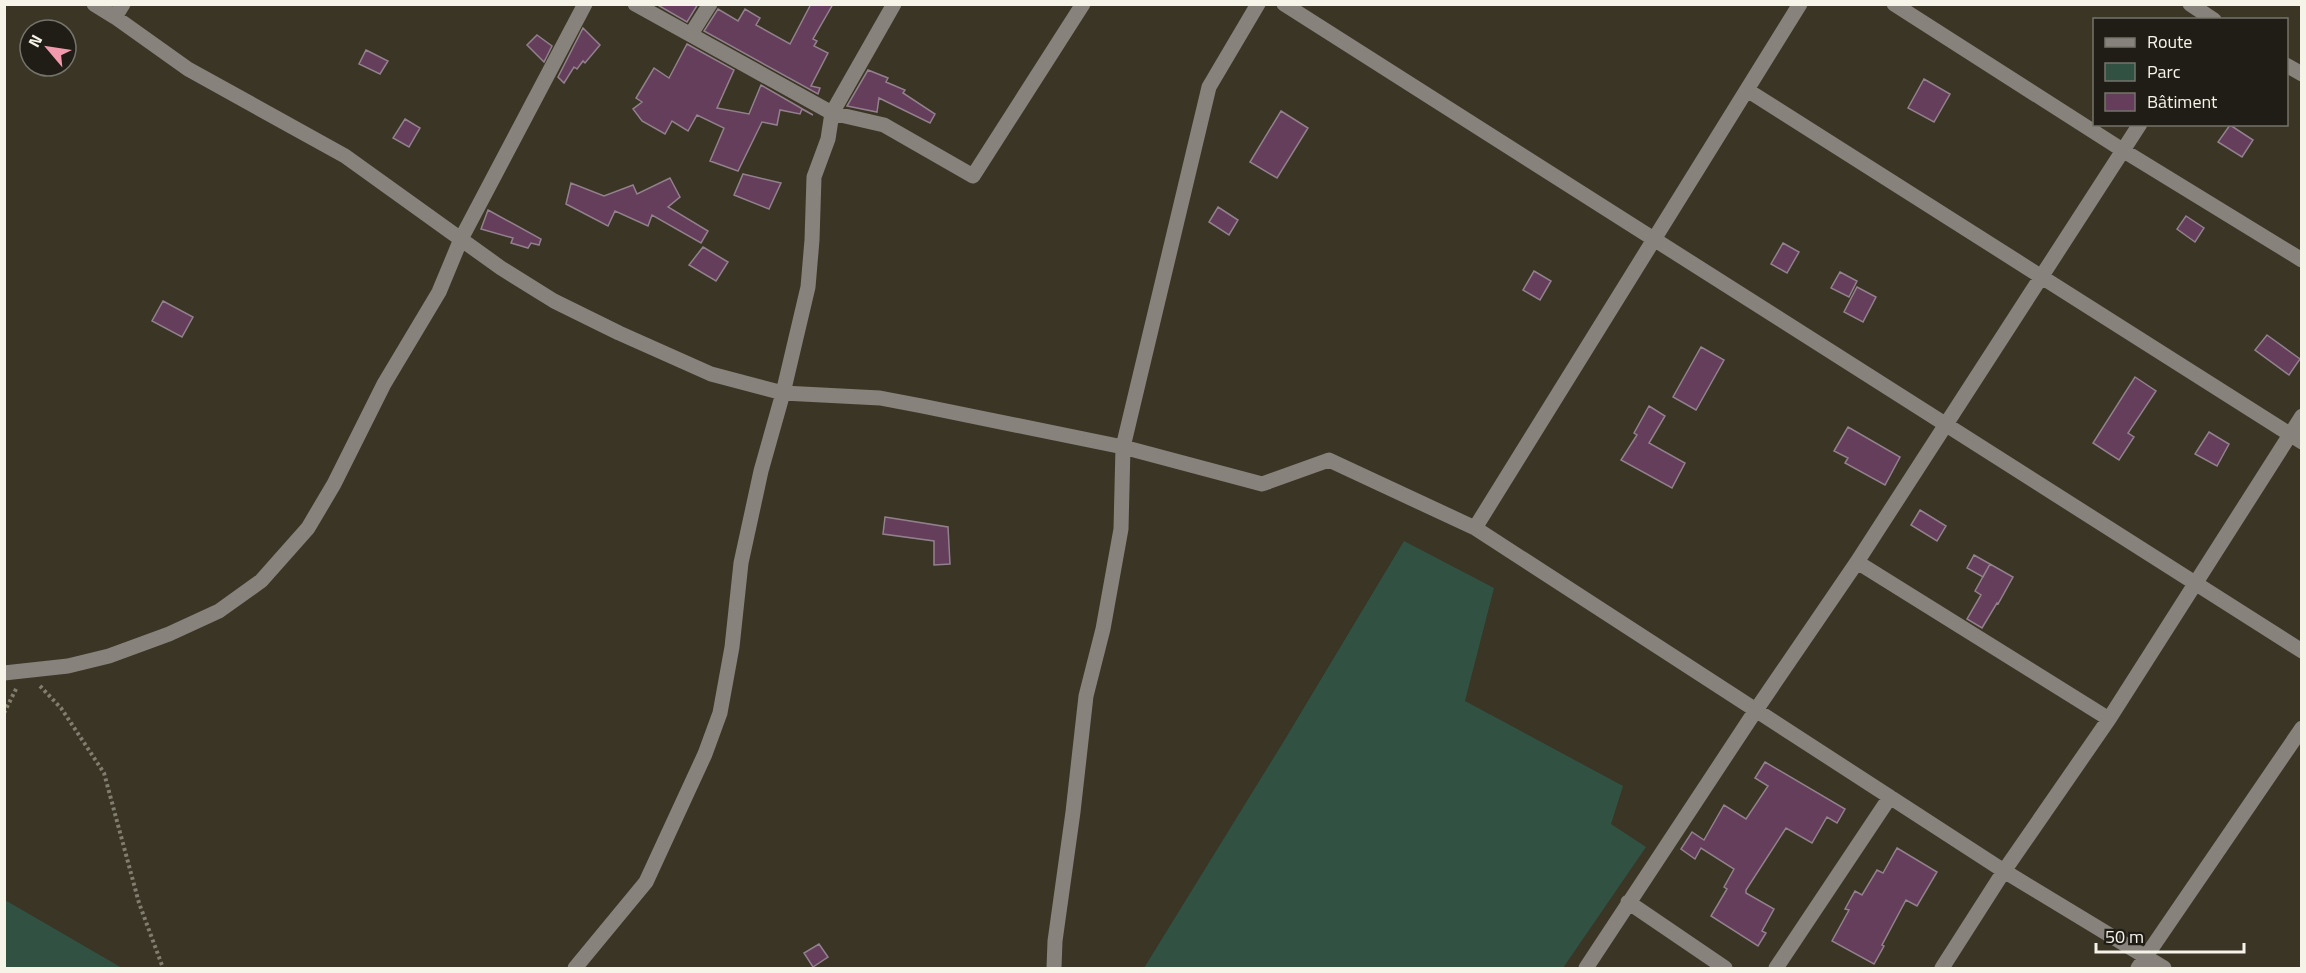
<svg xmlns="http://www.w3.org/2000/svg" width="2306" height="973" font-family="'Titillium Web',sans-serif">
  <style>
    .green { fill: #315242 }
    .building { fill: #653e5b; stroke: #92818d; stroke-width: 1.5 }
    .lines { fill: none; stroke-linecap: round; stroke-linejoin: round }
    .path { stroke: #817d6f; stroke-width: 4; stroke-dasharray: 3 3; stroke-linecap: butt }
    .minor { stroke: #87827b; stroke-width: 15 }
  </style>
  <rect width="100%" height="100%" fill="#3a3525"/>
  <path class="green" d="M1404,541L1494,588L1465,701L1623,786L1611,824L1646,847L1563,968H1144L1284,741Z
    M4,900H5L122,968H5Z"/>
  <path class="building" d="M656,4H698L687,22Z
    M811,4H833L813,39L817,41L814,46L828,53L811,86L820,88L818,94L704,31L718,9L738,21L745,9L760,18L756,25L790,44Z
    M583,28L600,45L585,63L583,61L577,69L574,67L564,83L558,77Z
    M537,35L552,46L544,62L527,45Z
    M687,44L734,70L717,108L749,114L761,85L813,115L802,109L800,114L780,110L777,125L762,122L738,171L710,161L724,128L697,115L688,131L672,121L665,134L642,121L633,109L642,102L636,98L654,68L669,78Z
    M366,50L388,61L380,74L359,64Z
    M868,70L888,78L886,82L905,90L903,93L935,114L930,123L879,98L877,112L847,106Z
    M1924,79L1950,94L1934,122L1908,108Z
    M1281,111L1308,128L1277,178L1250,162Z
    M405,119L420,128L409,147L393,138Z
    M2230,125L2253,140L2242,157L2218,142Z
    M743,174L781,183L769,209L734,195Z
    M670,178L680,197L668,207L708,231L701,243L652,215L648,226L615,211L608,226L566,204L571,183L604,196L633,185L637,194Z
    M1218,207L1238,220L1229,235L1209,222Z
    M488,210L541,239L539,245L531,243L528,248L511,243L513,238L481,229Z
    M2186,216L2204,228L2195,242L2177,229Z
    M1783,243L1799,252L1787,273L1771,264Z
    M703,247L728,262L716,281L689,265Z
    M1534,271L1551,281L1540,300L1523,290Z
    M1840,272L1857,281L1849,297L1831,288Z
    M1857,287L1876,297L1863,322L1844,312Z
    M163,301L193,317L182,337L152,321Z
    M2267,335L2300,359L2289,375L2255,350Z
    M1701,347L1724,360L1696,410L1673,397Z
    M2135,377L2156,391L2128,433L2134,437L2119,460L2093,443Z
    M1649,406L1665,416L1649,443L1685,463L1672,488L1621,460L1637,435L1634,433Z
    M1848,427L1900,457L1885,485L1845,463L1848,458L1834,451Z
    M2209,432L2229,444L2217,466L2195,454Z
    M1920,510L1946,526L1937,541L1911,525Z
    M885,517L948,527L950,564L934,565V541L883,534Z
    M1974,555L1990,564L1983,577L1967,568Z
    M1990,564L2013,577L1998,604L1997,603L1982,628L1967,619L1981,595L1975,591Z
    M1765,762L1845,809L1837,823L1827,817L1812,843L1786,828L1746,890V893L1774,909L1762,931L1766,933L1758,946L1711,916L1727,889L1724,887L1734,869L1701,848L1695,859L1681,849L1692,832L1704,840L1724,805L1746,819L1768,786L1755,778Z
    M1897,848L1937,872L1917,906L1906,900L1882,945L1884,946L1874,964L1832,941L1849,910L1845,909L1855,891L1862,895L1877,870L1883,873Z
    M819,944L828,957L813,967L804,953Z"/>
  <g class="lines">
    <path class="path" d="M40,686L61,708L104,773L139,903L163,968
      M4,713L17,687"/>
    <path class="minor" d="M94,4L115,17L123,4
      M635,4L832,113L884,125L973,176L1083,4
      M1284,4L2302,651
      M1894,4L2124,151L2302,260
      M2190,4L2214,20
      M115,17L188,69L345,156L501,268L554,301L619,333L711,374L783,393L880,398L922,406L1123,447L1262,484L1329,460L1475,528L2004,871L2164,968
      M691,34L710,4
      M2286,65L2302,74
      M1747,90L2302,442
      M1475,528L1800,4
      M1857,562L2109,719L2004,871L1942,968
      M4,673L68,666L109,656L169,634L219,611L261,581L308,528L334,484L384,384L439,292L461,239L585,4
      M2109,719L2302,416
      M1628,902L1725,968
      M575,968L646,882L705,754L720,713L732,647L741,563L761,471L783,393L808,287L812,240L814,177L828,139L832,113L894,4
      M1054,968L1055,941L1073,812L1086,696L1103,629L1121,529L1123,447L1209,87L1258,4
      M1586,968L1756,710L1857,562L2140,124
      M1776,968L1890,797
      M2138,968L2302,728"/>
  </g>
  <rect width="2306" height="973" fill="none" stroke="#f6f3e9" stroke-width="12"/>
  <rect x="2093" y="18" width="195" height="108" fill="#1f1d16" stroke="#75736a" stroke-width="1.5"/>
  <rect x="2105" y="38" width="30" height="9" fill="#87827b" stroke="#75736a" stroke-width="1.5"/>
  <text x="2147" y="48" font-size="18" fill="#f6f3e9">Route</text>
  <rect x="2105" y="63" width="30" height="18" fill="#315242" stroke="#75736a" stroke-width="1.5"/>
  <text x="2147" y="78" font-size="18" fill="#f6f3e9">Parc</text>
  <rect x="2105" y="93" width="30" height="18" fill="#653e5b" stroke="#75736a" stroke-width="1.5"/>
  <text x="2147" y="108" font-size="18" fill="#f6f3e9">Bâtiment</text>
  <g transform="translate(48 48) rotate(299)"><circle r="28" fill="#1f1d16" stroke="#75736a" stroke-width="1.5"/>
  <path d="M0-4.5L10 22L0 15L-10 22Z" fill="#f29aad"/>
  <text y="-9" font-size="16" font-weight="bold" text-anchor="middle" fill="#f6f3e9">N</text>
  </g>
  <path d="M2096 943v9h148v-9" fill="none" stroke="#f6f3e9" stroke-width="3"/>
  <text x="2105" y="943" font-size="18" fill="#f6f3e9" stroke="#1f1d16" stroke-width="4.5" paint-order="stroke">50 m</text>
</svg>
